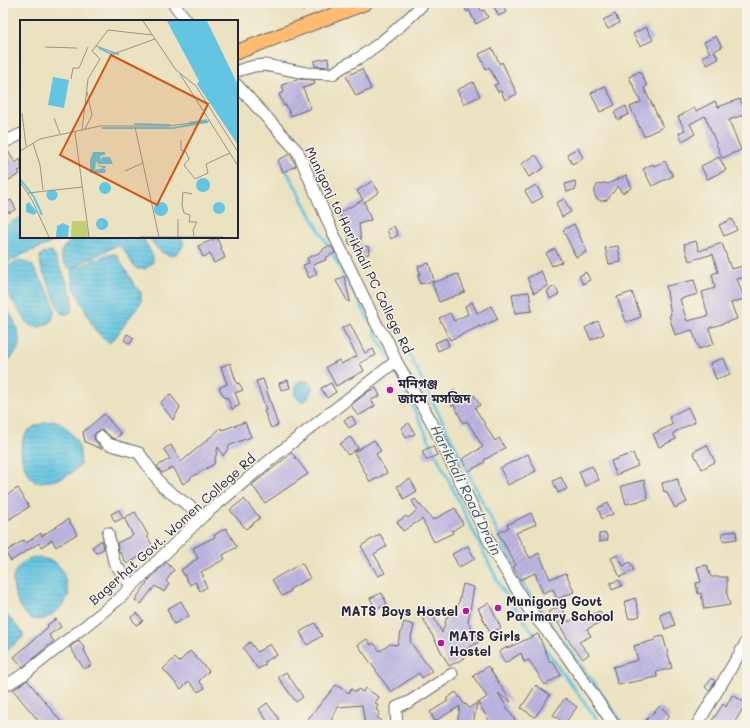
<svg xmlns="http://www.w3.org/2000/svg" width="750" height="728" font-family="Mali,'Noto Sans Bengali',sans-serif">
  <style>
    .water { fill: url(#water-rules); stroke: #42748e }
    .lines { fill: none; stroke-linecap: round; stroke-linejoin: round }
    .stream { stroke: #63c5e1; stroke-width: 3 }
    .building { fill: url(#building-hatch) }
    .minor-casing { stroke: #68656a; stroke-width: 13 }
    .major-casing { stroke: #68656a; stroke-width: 16 }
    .path { stroke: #68656a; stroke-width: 1.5; stroke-dasharray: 3 3; stroke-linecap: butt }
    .minor { stroke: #fff; stroke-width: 11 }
    .major { stroke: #ffbb71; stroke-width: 14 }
    .poi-dot { fill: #b5179e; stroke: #f7f3e8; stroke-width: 1.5 }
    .labels { text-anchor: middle; stroke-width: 3; stroke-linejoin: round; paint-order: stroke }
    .street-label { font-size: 13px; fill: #22223b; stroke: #f7f3e8 }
    .poi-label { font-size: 13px; font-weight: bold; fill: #22223b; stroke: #f7f3e8; text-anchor: start }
    .water-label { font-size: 14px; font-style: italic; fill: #36536d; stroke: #f7f3e8 }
    .inset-river { fill: none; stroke: #63c5e1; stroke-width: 2 }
    .inset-road { fill: none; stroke: #9a958b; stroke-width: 1 }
    .view { fill: #d45411; fill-opacity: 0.15; stroke: #d45411; stroke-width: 2 }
    .inset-edge { fill: none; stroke: #22223b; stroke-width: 2 }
  </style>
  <defs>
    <pattern id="water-rules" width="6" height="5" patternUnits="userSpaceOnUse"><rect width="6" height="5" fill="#63c5e1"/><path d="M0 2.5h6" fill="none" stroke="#56a9c2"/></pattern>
    <pattern id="building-hatch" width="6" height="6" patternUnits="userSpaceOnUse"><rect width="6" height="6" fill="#bdb6e2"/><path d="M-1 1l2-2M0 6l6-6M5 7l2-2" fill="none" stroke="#a29cc3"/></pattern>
  </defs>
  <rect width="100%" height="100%" fill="#f7f3e8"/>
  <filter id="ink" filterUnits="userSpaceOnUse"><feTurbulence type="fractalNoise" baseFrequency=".025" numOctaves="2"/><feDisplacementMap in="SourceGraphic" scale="8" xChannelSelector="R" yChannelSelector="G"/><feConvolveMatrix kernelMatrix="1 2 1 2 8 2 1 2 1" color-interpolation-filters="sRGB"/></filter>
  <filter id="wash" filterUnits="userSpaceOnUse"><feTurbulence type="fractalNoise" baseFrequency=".012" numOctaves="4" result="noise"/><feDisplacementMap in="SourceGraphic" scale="16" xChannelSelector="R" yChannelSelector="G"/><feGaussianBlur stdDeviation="0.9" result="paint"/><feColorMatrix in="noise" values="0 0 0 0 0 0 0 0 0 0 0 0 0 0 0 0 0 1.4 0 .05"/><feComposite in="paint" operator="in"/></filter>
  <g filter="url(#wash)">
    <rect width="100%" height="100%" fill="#eae2c0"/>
    <path class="water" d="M21,217V237H66L26,253L3,265V227Z
      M79,237H143L153,257V262L145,269H137C129,262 127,250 118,245L70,269C52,255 64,243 79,237Z
      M149,237H181L184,243C175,266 157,252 149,237Z
      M52,251L63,273L72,296L73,302L71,312L66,314L61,313L41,267L40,255L44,253Z
      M116,254L134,284L141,293V302L114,339L108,343L95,330L74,287L71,273L75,267L84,265L106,255Z
      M20,260L32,265L50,295L55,310L51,322L38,328L29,325L5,290L3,284V271L10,265Z
      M3,304C12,313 24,338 17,350C15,354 12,357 9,360L3,361Z
      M300,381H306L311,383L312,388L308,398L304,402L299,400L295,396L296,384Z
      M57,421C66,427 75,436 79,447C81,453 80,461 80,466C65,479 55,482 35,482C22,470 15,446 28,431C34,425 48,421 57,421Z
      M34,557C40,558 47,559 52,561C62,565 64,575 66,584C67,588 69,592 68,596C64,606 49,620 37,620C21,620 8,585 15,572C19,564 26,561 34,557Z
      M8,616L23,633V637L3,654V617Z"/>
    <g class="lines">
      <path class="stream" d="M285,168L371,324
        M374,331L389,358
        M406,348L516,569
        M396,372L501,588L537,638
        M519,576L525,588L624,725
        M541,643L601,725"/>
    </g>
    <g id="blocks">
      <path class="building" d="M462,3H484L479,6L481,11L484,10L488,17L476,24L469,10L467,12Z
        M502,3L506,12L499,16L494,7Z
        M615,14L619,23L608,29L603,20Z
        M646,27L653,40L640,46L633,34Z
        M716,36L722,47L714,51L719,59L707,65L702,57L710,53L704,42Z
        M492,48L500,64L502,62L517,94L505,100L501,91L498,92L494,85L498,84L489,67L486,69L479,54Z
        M328,58L329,67L315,66L314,61Z
        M362,69L371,89L356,96L346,76Z
        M640,71L647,86L644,88L663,127L644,136L630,107L641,102L629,77Z
        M299,79L314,80L315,84L303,88L311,108L291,116L286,105L284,106L279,94L284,92L282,85Z
        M473,82L480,96L464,104L457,90Z
        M605,86L615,105L600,112L591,93Z
        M740,99L746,114L729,120L741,150L722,158L705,116L690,124L695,134L682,141L679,133L685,130L678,117L694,108L696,111L715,101L718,107Z
        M626,106L629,114L618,120L614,112Z
        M578,148L583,158L572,164L567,154Z
        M7,149L15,163L21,159V170L18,171L20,174L7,181L3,173V150Z
        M290,154L296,166L283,172L278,160Z
        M536,155L544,168L529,177L521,164Z
        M719,157L726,170L707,179L701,166Z
        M665,161L673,176L652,186L643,169L653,164L654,166Z
        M626,175L632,188L622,193L618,186L607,200L601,201L596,198L594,193L597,185L603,183L608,184Z
        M372,181L379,192L365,202L364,201L371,220L359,224L361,243L349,244L347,229L339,213L363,200L357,191Z
        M575,181L576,189L567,192L565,184Z
        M536,185L543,197L532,203L525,191Z
        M564,199L571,212L562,217L556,203Z
        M11,200L16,209L9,213L4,204Z
        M732,219L737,230L724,236L719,225Z
        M574,224L587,252L576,257L563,230Z
        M394,226L398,235L391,239L387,230Z
        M217,238L225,258L214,263L210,254L203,257L198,246Z
        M696,241L699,251L722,243L731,269L747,265V277L737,279L744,299L731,303L737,319L709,328L714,344L699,349L692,330L675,335L669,316L671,315L666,286L694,280L698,294L680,299L687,321L708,316L702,292L715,288L712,274L718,272L713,254L689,261L684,244Z
        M329,246L330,247H332L335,253L325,258L326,260L313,265L317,274L309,278L303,265L309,263L307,258L323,251V249Z
        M368,246L369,254L358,255L357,247Z
        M618,246L621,262L609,264L605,248Z
        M555,249L562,262L552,266L546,253Z
        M429,263L434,281L420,284L418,275L420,274L418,266Z
        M541,271L548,286L534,293L527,278Z
        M586,272L590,280L583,284L579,276Z
        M458,274L465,292L439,302L432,283Z
        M344,276L350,301L348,302L336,281Z
        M555,286L559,294L550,299L547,291Z
        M529,292L532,311L515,313L512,294Z
        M632,292L641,317L626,322L617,297Z
        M472,302L477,313L491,306L498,319L480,327V326L450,340L439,318L450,313L454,321L468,314L465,306Z
        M598,321L604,334L591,340L585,328Z
        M350,324L365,353L373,349L376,355L360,363L364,371L336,386L326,367L339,360L341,364L357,356L342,328Z
        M127,334L134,338L130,344L124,340Z
        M446,338L449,346L438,351L435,343Z
        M724,358L730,374L716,379L710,363Z
        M230,363L237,384L239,383L243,390L235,393L240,405L232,409L227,397L225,398L219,388L227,384L221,367Z
        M263,379L278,425L271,428L264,411L266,410L256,381Z
        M288,380L290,388L281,390L279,383Z
        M331,383L336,392L327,398L321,388Z
        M376,388L380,396L371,400L375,406L358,416L351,405L369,391Z
        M454,390L462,403L474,395L480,405L475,408L495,441L499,438L505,448L484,460L485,462L469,471L462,459L483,447L467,421L463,423L454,405L452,406L446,396Z
        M170,394L180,407L173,420L160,403Z
        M688,407L695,422L673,433L676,439L659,447L653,434L673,424L669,417Z
        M104,414L121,434L115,439L112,438L103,430L96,432L94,435V439L102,449L85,442L83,432Z
        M352,416L356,424L349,428L344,420Z
        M245,422L251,437L230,445L223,456L218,447L214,464L190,478L191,479L183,484L173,467L162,473L157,466L170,459L164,449L171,445L181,462L221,428L222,430Z
        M409,423L415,434L406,438L401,428Z
        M350,437L358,448L348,455L340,444Z
        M374,440L381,451L376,454L387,473L370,482L354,452Z
        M707,445L715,462L702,469L693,452Z
        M433,446L437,455L426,460L422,451Z
        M292,453L308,474L265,503L252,485Z
        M633,453L638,466L616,475L611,461Z
        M528,454L536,471L508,485L500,468Z
        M592,466L599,480L585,486L579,472Z
        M561,477L567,489L558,493L553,481Z
        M410,479L417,491L404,499L397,486Z
        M678,479L679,486L687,502L675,508L666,491L664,492L662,483Z
        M644,480L648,499L626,504L621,486Z
        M18,488L29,507L3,523V497Z
        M244,499L260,518L246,529L230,510Z
        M415,499L433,520L455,508L463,524L452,531L453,533L434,542L422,519L403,531L397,522L406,516L408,518L417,510L412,501Z
        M608,503L613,514L602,519L598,508Z
        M119,510L123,518L115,522L111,514Z
        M135,512L148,535L147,536L154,548L127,564L118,549L117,543L133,535L124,518Z
        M531,513L536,524L516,533L530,558L539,553L550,579L566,573L574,592L557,599L553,589L543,593L535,573L520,580L513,567L516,565L498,533L509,527L507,525Z
        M68,519L77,534L56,547L52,540L41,547L39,543L11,561L5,552L24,540L26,543L41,533L42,536Z
        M226,528L237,547L223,555L225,559L201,572L204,576L202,577L207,587L200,591L195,582L190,585L181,570L198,558L193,548L215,537L214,535Z
        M736,531L737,539L723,541L722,533Z
        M606,533L608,540L599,542V534Z
        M380,534L387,546L374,554L385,573L378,576L361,546Z
        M102,540L104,549L96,553L92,547Z
        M468,546L475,559L459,567L452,554Z
        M618,555L623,566L630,562L634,570L620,577L611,558Z
        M166,562L174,570L166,581L169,584L164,592L155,586L141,604L135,600L149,580Z
        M302,563L310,578L290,589L291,591L282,596L272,580Z
        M707,565L711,577H727V594L730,605L704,609L701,593L698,594L696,583L701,582L697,567Z
        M619,580L622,586L612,590L610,583Z
        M463,584L474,587L468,622L480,641L462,652L465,658L449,666L420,613L429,608L442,633L447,617L450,615H456Z
        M382,593L387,604L376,610L370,598Z
        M635,598L640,616L629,619L624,602Z
        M181,601L189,616L174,624L167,609Z
        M489,603L501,628L490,633L478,608Z
        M561,606L569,622L579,616L581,619L600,611L604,621L587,629L591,636L579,642L589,654L583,659L571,644L555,618L552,620L548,612Z
        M670,611L675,625L665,629L660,615Z
        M137,613L143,621L136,625L131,617Z
        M56,619L61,627L49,635L54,641L23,667L14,657L48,627L47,625Z
        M404,622L414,625L410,642L432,671L422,678L419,673L391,692L358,645L367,639L371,645L374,643L380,651L390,644L397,645Z
        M315,623L322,636L307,645L300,632Z
        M538,634L550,662L552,661L561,675L545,685L529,660L524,662L521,653L505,663L499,652L507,647L508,648Z
        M663,636L672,668L656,672L657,677L618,685L613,667L638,660L634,646L655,640L654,638Z
        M79,640L85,649L84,650L92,665L84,669L70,647Z
        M250,642L257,652L270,644L277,655L264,662L266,664L258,669L243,648Z
        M190,651L209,671L199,681L205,688L198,692L189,681L181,689L163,669L175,658L179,662Z
        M488,666L511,702L498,693L518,725H492L478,703L487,697L473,676Z
        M286,672L303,697L296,702L278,677Z
        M712,678L715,681L709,691L705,687Z
        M27,680L64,725H42L13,690Z
        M336,685L349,693L351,689L356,692L358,689L363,692L365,688L379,697L375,703L378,705L376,710L380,712L377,718L381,720L378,725H365L362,705L338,707L329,725H303Z
        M536,685L550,695L535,717L521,708Z
        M456,692L465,705L466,704L469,708L477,703L473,725H457L460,706L435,721L430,712L448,701L446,699Z
        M732,695L746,703L733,725H709L723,704L726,707Z
        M565,698L577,707L565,723L553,715Z
        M267,703L279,719L271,725H270L259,709Z
        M660,706L670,716L661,725H641Z"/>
    </g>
  </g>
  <g filter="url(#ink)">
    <use href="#blocks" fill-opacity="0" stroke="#68656a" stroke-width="1"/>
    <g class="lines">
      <g class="minor-casing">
        <path id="minor" d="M173,3L187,21
          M237,71L254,66L265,65L306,73L333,74C343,65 352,63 362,56C385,40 405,23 424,3
          M237,85L298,152L333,233L378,327L388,342L396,361L431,421L495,553L528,608L566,655L614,725
          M3,143L21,134
          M101,437L108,444L139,453L163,487L203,516
          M108,533L114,562L131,586
          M3,687L26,673L119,599L203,516L275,456L396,361
          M397,725L396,712L397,707L409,702L452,674
          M697,725L747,641"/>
      </g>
      <g class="major-casing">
        <path id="major" d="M237,52L365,3"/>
      </g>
      <path class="path" d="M300,3L304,13"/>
      <use href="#minor" class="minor"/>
      <use href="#major" class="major"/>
    </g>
  </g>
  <g class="poi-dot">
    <circle cx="390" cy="390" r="4"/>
    <circle cx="498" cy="608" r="4"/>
    <circle cx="466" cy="611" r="4"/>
    <circle cx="441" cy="643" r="4"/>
  </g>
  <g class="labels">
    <g class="street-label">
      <text transform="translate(359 250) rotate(64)" y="5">Munigonj to Harikhali PC College Rd</text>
      <text transform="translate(172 529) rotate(-42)" y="5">Bagerhat Govt. Women College Rd</text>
    </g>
    <g class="poi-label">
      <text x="398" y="388">মনিগঞ্জ<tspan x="398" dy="15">জামে মসজিদ</tspan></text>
      <text x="506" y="606">Munigong Govt<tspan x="506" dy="15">Parimary School</tspan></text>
      <text x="458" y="616" text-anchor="end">MATS Boys Hostel</text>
      <text x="449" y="641">MATS Girls<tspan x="449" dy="15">Hostel</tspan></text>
    </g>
    <g class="water-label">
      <text transform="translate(466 490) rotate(64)" y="5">Harikhali Road Drain</text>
    </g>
  </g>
  <g transform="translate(20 20)">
    <rect width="218" height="218" fill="#eae2c0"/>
    <path d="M52,201H66L68,217H51Z" fill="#c1ce6f"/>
    <path d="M147,1H187L218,65V125L177,64L179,61ZM33,57L49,60L44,88L28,85ZM73,132H85V135L80,136L81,141L82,137H90L93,144H78L76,141L75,150L83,148L77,145L85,146L86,148H83L86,150L85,153H70V140ZM176 165a7 7 0 1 1 14 0a7 7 0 1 1-14 0ZM79 168a6 6 0 1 1 12 0a6 6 0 1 1-12 0ZM26.5 175a5.5 5.5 0 1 1 11 0a5.5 5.5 0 1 1-11 0ZM9,182L17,192L14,195L6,192V184ZM193 188a6 6 0 1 1 12 0a6 6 0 1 1-12 0ZM134 189a7 7 0 1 1 14 0a7 7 0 1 1-14 0ZM76 204a6 6 0 1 1 12 0a6 6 0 1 1-12 0ZM43,203L49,206L48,217H36L37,206Z" fill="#63c5e1"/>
    <path class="inset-river" d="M79,28L89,33L99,34M169,103L187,100M114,104L150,105M82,108H153L188,102M0,159L14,177L22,195"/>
    <path class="inset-road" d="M123,1L156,50L176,66L218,132M76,26L96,33L135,19M25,27L57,28M160,54L218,146M51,59L53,48H59L68,27M68,59L80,39L72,31L88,10L132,15M2,93L6,126M34,98L40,114M115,107L139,217M65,109L72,95L67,72M62,110L68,59M55,112L69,217M161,120V130L166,132L169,139L164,145L175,159L188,153L186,144L210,133M13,123L20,145L23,170M0,131L20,119L80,106H147L190,101M105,151L123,143M0,162L12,180L29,217M8,173L62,167M172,174L163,172L162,185L164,193L170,195L169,202H177L173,210L174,216M158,199V217M120,217H203"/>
    <path class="view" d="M91,35L188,84L137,185L40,135Z"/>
    <rect width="218" height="218" class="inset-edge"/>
  </g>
  <rect width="750" height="728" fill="none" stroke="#f7f3e8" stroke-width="16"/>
</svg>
